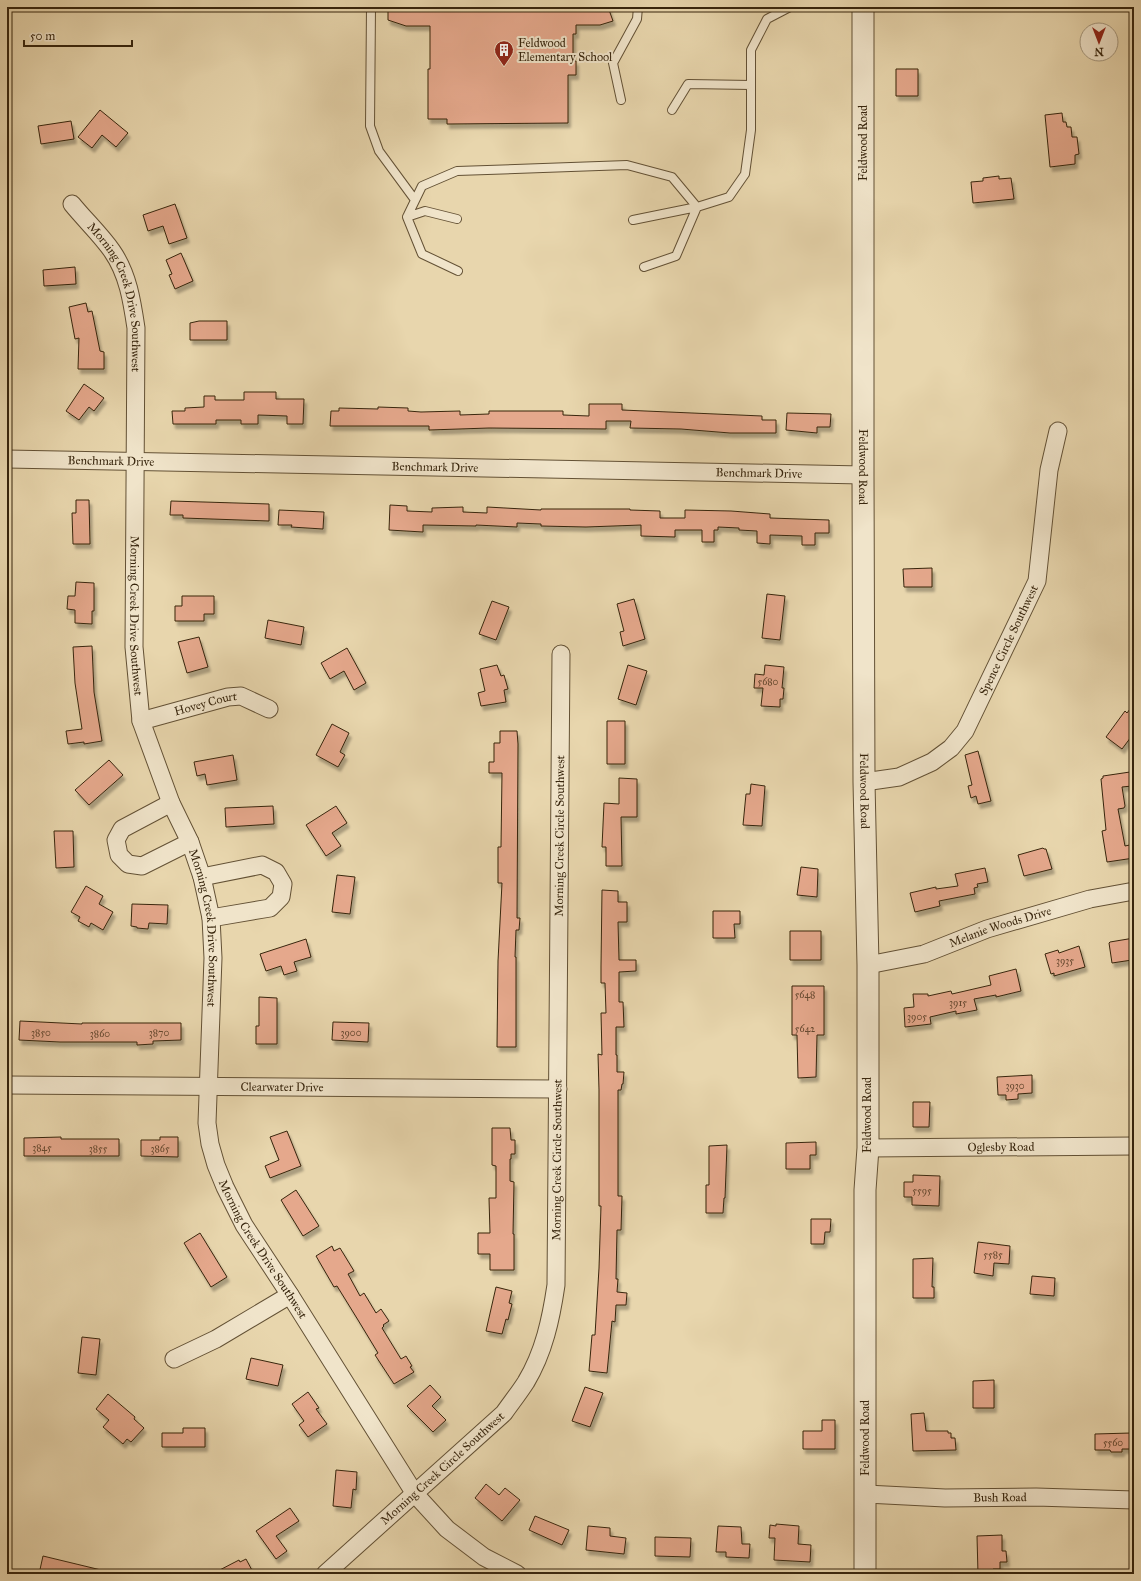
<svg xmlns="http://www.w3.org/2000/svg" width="1141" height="1581" font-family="'IM FELL Great Primer',serif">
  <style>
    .building { fill: #e5a88c; stroke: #37250d; filter: url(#shadow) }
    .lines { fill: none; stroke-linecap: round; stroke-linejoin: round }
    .service-casing { stroke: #635135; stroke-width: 10 }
    .minor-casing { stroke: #635135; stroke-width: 19 }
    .tertiary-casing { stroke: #635135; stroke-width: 23 }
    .service { stroke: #f0e4ca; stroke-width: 8 }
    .minor { stroke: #f0e4ca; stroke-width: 17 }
    .tertiary { stroke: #f0e4ca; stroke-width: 21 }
    .labels { text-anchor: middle; stroke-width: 4; stroke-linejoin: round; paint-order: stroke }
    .number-label { font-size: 10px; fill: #62462d }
    .poi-label { font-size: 12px; fill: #37250d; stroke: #f0e4ca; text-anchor: start }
    .street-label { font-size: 12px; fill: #37250d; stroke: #f0e4ca }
  </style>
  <defs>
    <filter id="shadow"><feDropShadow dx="2.5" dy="4.5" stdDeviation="1" flood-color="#0004"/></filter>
  </defs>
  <rect width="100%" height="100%" fill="#e8d6ad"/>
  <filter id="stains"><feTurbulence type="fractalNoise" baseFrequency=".005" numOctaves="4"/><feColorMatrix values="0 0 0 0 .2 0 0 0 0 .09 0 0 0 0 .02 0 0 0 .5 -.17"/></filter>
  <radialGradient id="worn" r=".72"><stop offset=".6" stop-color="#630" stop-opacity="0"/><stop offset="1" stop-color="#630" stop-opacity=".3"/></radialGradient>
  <path class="building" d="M388,7H608L613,21L600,25H576V34H573V61H576V75H568V123L447,124V119H428V69H430V26H406L388,20Z
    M896,69H918V96H896Z
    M100,110L128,133L116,147L102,135L92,148L78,137Z
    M1062,113L1063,122H1066L1067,127H1071L1072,137H1077L1079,154L1075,155V164L1050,167L1045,115Z
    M71,121L74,139L41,144L38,126Z
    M999,176V179L1011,178L1014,199L973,203L971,182L983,181V178Z
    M175,204L187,238L169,244L163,226L148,231L143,215Z
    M181,253L193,281L175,289L169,275L172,274L166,260Z
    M75,267L76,284L44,286L43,270Z
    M86,303L88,312L92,311L100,351L104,352V369H78L79,338L75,339L69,307Z
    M199,321H227V340H190V323Z
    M84,384L104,398L94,411L89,407L79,420L66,411Z
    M244,392H276V399H304L303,424H287V416L258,415V424H241V420H216V424H173L172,411H185V408L204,407V396H215V400H244Z
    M589,404H622V410L762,416V420H776V433H730L681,429L630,428L631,421H606V429L489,428L429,430V426H330L331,411H339V408L378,409V407L408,408V411L421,412L460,411V415L489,414V411H563V415L589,416Z
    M787,413L831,414L830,427H817V433L786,430Z
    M76,500H89L90,544H73L72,513H76Z
    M171,501L269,504V521L183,518V515H170Z
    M390,505L407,506V511L432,512V508L463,507V512L487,513V507L541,510V509H630V510L660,511V518H685V510L731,511L770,514V518L829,520V533H815V545H802V536L770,535V544L757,543V531L739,530V528L718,527V530H714V542H702V530H675V537L641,536V525L586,527L541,526V524L517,523V527L476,525V526L423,525V532L389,530Z
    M279,510L324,512L323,529L291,527L292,525H278Z
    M932,568V587H904L903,569Z
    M76,582L94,583V611H92V624L75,623V610L67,609L68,596H75Z
    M767,594L785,596L780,640L762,638Z
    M182,596H214V614H204V621H175V606H182Z
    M634,599L645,639L623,646L620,632L624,631L617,604Z
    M492,601L509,607L496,640L479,634Z
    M268,620L304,627L301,645L265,638Z
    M199,637L208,667L187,673L178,642Z
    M92,646L94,692L102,741L84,744V742L68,744L66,731L82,729L75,683L73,647Z
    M347,648L366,683L354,690L344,671L330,679L321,663Z
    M497,665L501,676L504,675L508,689L504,690L506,702L481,706L478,693L485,691L480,669Z
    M628,665L647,671L636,705L618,699Z
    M765,665L784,667L782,688H784L783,699H780V707L761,706L763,688H754L755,674L764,675Z
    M1134,704V733L1122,749L1106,737L1125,711L1127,713Z
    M607,721H625V764H607Z
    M332,724L349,733L340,752L345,755L338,767L316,755Z
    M500,731H517L518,744L517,918H520L519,930H516L515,957H516V1047H497L498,961L502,883H498V847H501L502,773H489V762H494V743H500Z
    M978,751L991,801L978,804L976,796L971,798L968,786L972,785L965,755Z
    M233,755L237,780L207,785L205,774L197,776L194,762Z
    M109,760L123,775L89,805L75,790Z
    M1130,772L1132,786L1122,787L1125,806L1124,808L1118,809L1125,846L1134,844V858L1107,862L1102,831L1106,830L1101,779L1103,778V776Z
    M619,778L637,779V817H621L622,866H606V847H602L604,803L619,804Z
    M751,784L765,786L762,826L743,825L746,794H750Z
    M273,806L274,824L226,827L225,808Z
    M336,806L347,823L332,833L341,846L326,856L306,825Z
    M54,831H73L74,867L56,868Z
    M1043,848L1044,849H1046L1052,869L1024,876L1018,855Z
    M801,867L818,869L817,897L797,895Z
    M985,868L988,882L977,884L978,887L974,888L975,894L939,901L940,906L915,912L910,893L936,887V889L958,886L955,874Z
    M337,875L355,877L350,914L332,912Z
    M86,886L103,896L99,904L113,912L103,930L91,923L89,927L78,921L80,917L71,912Z
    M602,890L618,891V902H627V922H618L619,960H636V971L619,972V1002H623L624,1027H616V1055H617V1072H624L623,1084H622L621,1090H618V1196H622L621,1230H617L616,1279H618L617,1292L627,1293L626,1305H616L615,1322L612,1321L607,1373L589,1371L592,1335H595L599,1268L601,1206H599V1090L598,1054L602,1055L601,1013H606L605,983H601V966Z
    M132,904L168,905L167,924L149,923L148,929L137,928V927L131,926Z
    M713,911H740V924H734L735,938H713Z
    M790,931H821V960H790Z
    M1134,938V957H1132V960L1112,963L1109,943L1110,942Z
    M306,939L311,957L294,962L297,971L284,975L281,966L266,971L260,954Z
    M1079,946L1085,967L1054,976V973L1051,974L1045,954L1058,950L1059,953Z
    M1016,969L1021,991L996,997V995L974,999L977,1010L956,1014V1011L930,1017L931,1024L905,1027L904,1008L914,1007L913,994H928V996L951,991L952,994L991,985L989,976Z
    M792,986H824V1035H817L816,1077L798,1078L797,1035H792Z
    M259,997L277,998V1044H256V1026H259Z
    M20,1021L82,1024V1023H181V1040L153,1041V1044L137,1045V1042H60L19,1040Z
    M333,1022L369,1023L368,1042L332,1040Z
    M1032,1075V1093L1018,1094V1099L1006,1100V1095H998L997,1077Z
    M913,1102H930L929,1127H913Z
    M492,1128H510L511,1140H515V1154H511V1159H510V1181L514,1182L513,1234H514V1270H490V1254H478V1233H490L489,1198H496V1166L492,1165Z
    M287,1131L301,1166L270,1178L265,1166L279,1160L270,1137Z
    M61,1137V1139H119V1156H24V1138Z
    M160,1137H178V1157L141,1156V1140H160Z
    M816,1142V1155H810V1169H786V1143Z
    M727,1145L725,1198H724L723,1213H706V1185H709V1146Z
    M913,1175L940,1176L939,1206L912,1205V1197H904V1182H913Z
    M296,1190L319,1226L303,1236L281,1200Z
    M811,1219H831L830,1232H825L824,1244H811Z
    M200,1233L227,1277L211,1287L184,1243Z
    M978,1242L1010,1246L1009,1264L994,1263L993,1276L974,1273Z
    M332,1246L334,1251L340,1248L354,1271L348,1274L360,1296L364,1293L376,1313L381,1309L389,1321L383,1325L384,1326L382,1328L401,1359L406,1356L412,1366L410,1367L414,1372L394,1384L375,1355L378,1353L358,1320L337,1286L334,1287L316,1256Z
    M933,1258L932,1287H934V1298H913V1259Z
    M1032,1276L1055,1278L1054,1296L1030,1294Z
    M496,1287L512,1291L509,1303L512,1304L508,1320L506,1319L502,1334L486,1331Z
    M82,1337L100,1339L96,1375L78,1373Z
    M251,1358L283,1365L278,1386L246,1379Z
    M994,1380V1408H973V1381Z
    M430,1385L441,1397L432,1406L446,1420L433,1432L407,1406Z
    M585,1387L603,1393L590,1427L572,1421Z
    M308,1392L319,1408L316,1409L327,1424L308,1437L299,1425L304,1421L292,1404Z
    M108,1394L135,1417L134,1419L144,1428L131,1442L127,1439L123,1444L103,1427L109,1420L96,1409Z
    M924,1413L926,1431H948V1433H951V1438H955L956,1450L913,1451L911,1414Z
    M822,1420H835V1449H803V1431H822Z
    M183,1428H205V1447H162V1433H183Z
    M1131,1433V1449H1122V1452H1111L1110,1450H1095V1434Z
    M336,1470L357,1472L356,1490L353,1489L351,1508L333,1506Z
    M486,1484L499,1495L505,1488L520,1500L502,1521L475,1498Z
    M290,1508L299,1521L276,1536L287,1551L276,1559L256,1531Z
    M535,1516L569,1530L562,1545L529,1530Z
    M776,1524L799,1526L798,1544L811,1545L810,1562L774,1560L775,1538H769L770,1525L776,1526Z
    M588,1526L610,1528V1536L626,1538L624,1554L586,1550Z
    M718,1526L741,1527L742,1544H750L749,1558L726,1557V1552H716Z
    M1002,1535V1551H1006L1007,1562H1000V1569H993V1574H978L977,1536Z
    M655,1537L691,1538L690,1557L655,1556Z
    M43,1556L101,1570L100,1574H39Z
    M246,1559L254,1574H212L239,1560L240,1562Z"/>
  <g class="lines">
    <g class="service-casing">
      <path id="service" d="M371,7L370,126L379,151L415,200
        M621,100L613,63L637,19L638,7
        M672,110L688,84L751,85
        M407,217L425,211L457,219
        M633,220L697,207L729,197L745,174L751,130V50L767,19L790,7
        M644,267L676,256L697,207
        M458,271L422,254L407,217L422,186L457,171L627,165L672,177L697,207"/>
    </g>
    <g class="minor-casing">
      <g id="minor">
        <path id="s1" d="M72,204C85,220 101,235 112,251C128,274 132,301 136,328L134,647L141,721L171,803L190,842L202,877L211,918L213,958L207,1123L210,1144L216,1165L225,1187L244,1225L290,1295L415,1494L447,1529L484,1557L517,1574"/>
        <path id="s2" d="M7,459L863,475"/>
        <path id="s3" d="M141,721L228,697L241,696L269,709"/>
        <path id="s4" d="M864,782L899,777L932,762L951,748L965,731L1037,581L1049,470L1058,431"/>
        <path d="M171,803L122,829L116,840L119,855L128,864L142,866L190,842"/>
        <path d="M202,877L262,865L276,872L283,884L281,897L270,908L211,918"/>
        <path id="s5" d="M868,965L924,954L987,929L1090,899L1134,891"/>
        <path id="s6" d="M7,1085L558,1089"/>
        <path id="s7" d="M868,1148L1134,1146"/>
        <path d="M174,1359L216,1339L290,1295"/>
        <path id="s8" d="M866,1494L945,1498L1036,1497L1134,1500"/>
        <path id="s9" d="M325,1574L504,1413C511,1403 519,1393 526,1382C544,1352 551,1319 556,1285L561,654"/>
      </g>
    </g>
    <g class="tertiary-casing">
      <g id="tertiary">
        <path id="s10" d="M863,7V475L864,782L868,965V1148L865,1190V1574"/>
      </g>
    </g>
    <use href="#service" class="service"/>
    <use href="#minor" class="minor"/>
    <use href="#tertiary" class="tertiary"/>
  </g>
  <defs>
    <g id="building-pin" transform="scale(1)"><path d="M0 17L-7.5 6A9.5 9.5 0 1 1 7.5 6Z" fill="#8f2418" stroke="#f0e4ca"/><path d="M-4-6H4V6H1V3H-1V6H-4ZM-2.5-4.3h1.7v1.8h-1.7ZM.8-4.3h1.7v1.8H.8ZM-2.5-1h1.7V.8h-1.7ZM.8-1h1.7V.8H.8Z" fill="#fff"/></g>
  </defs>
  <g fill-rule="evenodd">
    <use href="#building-pin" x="504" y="50"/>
  </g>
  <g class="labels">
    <g class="number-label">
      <text x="768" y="685">5680</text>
      <text x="1065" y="964">3935</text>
      <text x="805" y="998">5648</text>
      <text x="958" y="1006">3915</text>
      <text x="917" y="1020">3905</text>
      <text x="805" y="1032">5642</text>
      <text x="41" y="1036">3850</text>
      <text x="159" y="1036">3870</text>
      <text x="351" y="1036">3900</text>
      <text x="100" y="1037">3860</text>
      <text x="1015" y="1089">3930</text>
      <text x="42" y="1151">3845</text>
      <text x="98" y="1152">3855</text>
      <text x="160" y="1152">3865</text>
      <text x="922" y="1194">5595</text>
      <text x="993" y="1258">5585</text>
      <text x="1113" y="1446">5560</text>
    </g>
    <g class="poi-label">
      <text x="518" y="47">Feldwood<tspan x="518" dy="14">Elementary School</tspan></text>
    </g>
    <g class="street-label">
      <text transform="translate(863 143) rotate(-90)" y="4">Feldwood Road</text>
      <text dy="4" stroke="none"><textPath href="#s1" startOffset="107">Morning Creek Drive Southwest</textPath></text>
      <text dy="4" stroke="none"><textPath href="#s2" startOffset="104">Benchmark Drive</textPath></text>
      <text dy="4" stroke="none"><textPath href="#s2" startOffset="428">Benchmark Drive</textPath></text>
      <text dy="4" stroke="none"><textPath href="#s10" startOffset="460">Feldwood Road</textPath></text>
      <text dy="4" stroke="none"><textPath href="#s2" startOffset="752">Benchmark Drive</textPath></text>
      <text dy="4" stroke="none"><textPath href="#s1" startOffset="431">Morning Creek Drive Southwest</textPath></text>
      <text dy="4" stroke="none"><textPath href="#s4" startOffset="218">Spence Circle Southwest</textPath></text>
      <text dy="4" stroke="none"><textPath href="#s3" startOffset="67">Hovey Court</textPath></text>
      <text dy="4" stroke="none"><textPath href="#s10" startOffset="784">Feldwood Road</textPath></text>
      <text dy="4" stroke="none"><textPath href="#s9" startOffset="830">Morning Creek Circle Southwest</textPath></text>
      <text dy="4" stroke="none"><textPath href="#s5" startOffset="138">Melanie Woods Drive</textPath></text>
      <text dy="4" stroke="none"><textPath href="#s1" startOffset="755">Morning Creek Drive Southwest</textPath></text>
      <text dy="4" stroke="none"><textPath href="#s6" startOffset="275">Clearwater Drive</textPath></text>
      <text transform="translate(867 1115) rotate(-90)" y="4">Feldwood Road</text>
      <text dy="4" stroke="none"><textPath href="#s7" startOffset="133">Oglesby Road</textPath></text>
      <text dy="4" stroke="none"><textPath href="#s9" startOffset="506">Morning Creek Circle Southwest</textPath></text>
      <text dy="4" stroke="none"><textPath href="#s1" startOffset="1091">Morning Creek Drive Southwest</textPath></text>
      <text transform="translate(865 1438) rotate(-90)" y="4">Feldwood Road</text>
      <text dy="4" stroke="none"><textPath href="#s9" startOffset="158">Morning Creek Circle Southwest</textPath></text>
      <text dy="4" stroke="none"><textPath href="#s8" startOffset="134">Bush Road</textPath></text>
    </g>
  </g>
  <rect width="1141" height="1581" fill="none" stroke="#e8d6ad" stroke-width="24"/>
  <rect x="8" y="8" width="1125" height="1565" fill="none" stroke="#37250d" stroke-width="2"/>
  <rect x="12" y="12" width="1117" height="1557" fill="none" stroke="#37250d"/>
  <g transform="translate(1099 42) rotate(180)"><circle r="19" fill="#f0e4ca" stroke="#a6987e"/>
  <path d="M0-3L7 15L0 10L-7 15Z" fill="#8f2418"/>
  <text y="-6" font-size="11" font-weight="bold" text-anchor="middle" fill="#37250d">N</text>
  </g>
  <path d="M24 40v6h108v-6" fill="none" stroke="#37250d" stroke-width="2"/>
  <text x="30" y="40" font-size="12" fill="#37250d" stroke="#f0e4ca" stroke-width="3" paint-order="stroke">50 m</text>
  <rect width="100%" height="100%" filter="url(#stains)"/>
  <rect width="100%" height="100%" fill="url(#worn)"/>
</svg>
